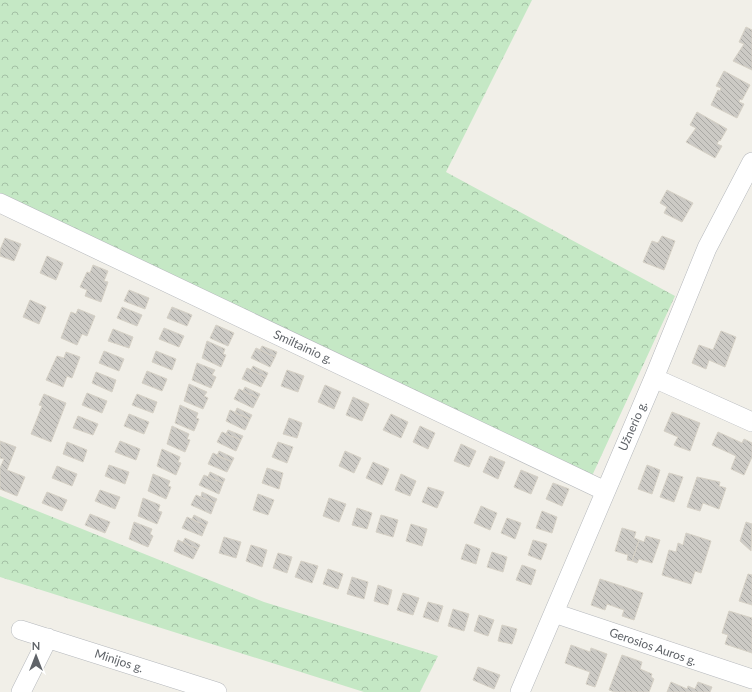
<svg xmlns="http://www.w3.org/2000/svg" width="752" height="692" font-family="Lato,sans-serif">
  <style>
    .forest { fill: url(#forest-crowns) }
    .building { fill: url(#building-back-hatch); stroke: #d6d1c6 }
    .lines { fill: none; stroke-linecap: round; stroke-linejoin: round }
    .minor-casing { stroke: #b5b8bc; stroke-width: 20 }
    .minor { stroke: #fff; stroke-width: 19 }
    .labels { text-anchor: middle; stroke-width: 3; stroke-linejoin: round; paint-order: stroke }
    .street-label { font-size: 12px; fill: #5f6368; stroke: #fff }
  </style>
  <defs>
    <pattern id="forest-crowns" width="20" height="18" patternUnits="userSpaceOnUse"><rect width="20" height="18" fill="#c5e8c5"/><path d="M2 6a3 3 0 1 1 6 0M12 15a3 3 0 1 1 6 0" fill="none" stroke="#a3c0a4"/></pattern>
    <pattern id="building-back-hatch" width="6" height="6" patternUnits="userSpaceOnUse"><rect width="6" height="6" fill="#cccac5"/><path d="M-1 5l2 2M0 0l6 6M5-1l2 2" fill="none" stroke="#a9a8a4"/></pattern>
  </defs>
  <rect width="100%" height="100%" fill="#f1efe8"/>
  <path class="forest" d="M0,0H532L446,172L675,296L591,478L0,195Z
    M0,496L264,602L438,656L420,692H364L0,577Z"/>
  <path class="building" d="M746,27L752,30V70L733,61L744,44L739,42Z
    M724,71L750,85L742,100L740,99L739,102L744,104L737,118L711,105L718,90L720,91L721,88L716,86Z
    M697,112L727,129L720,141L719,140L717,144L722,146L715,158L686,142L696,128L690,125Z
    M667,190L693,203L682,222L664,213L667,207L660,203Z
    M662,236L675,241L664,270L643,262L652,241L658,243Z
    M5,238L21,244L14,261L0,256V250Z
    M47,256L63,263L56,280L40,273Z
    M93,265L108,271L104,281L108,282L101,302L85,296L87,290L80,287L87,272L90,273Z
    M129,290L149,298L145,309L124,301Z
    M30,300L46,307L39,324L23,317Z
    M122,307L142,315L137,326L117,318Z
    M172,307L192,315L187,326L167,318Z
    M78,309L95,316L87,336L82,334L77,345L61,338L71,312L76,314Z
    M216,325L234,333L228,346L210,338Z
    M164,328L184,336L179,347L159,339Z
    M113,329L133,337L129,348L108,341Z
    M721,331L736,337L725,367L709,360L706,369L692,363L699,345L713,350Z
    M207,341L225,349L223,354L226,355L221,367L202,358Z
    M262,346L277,352L275,357L260,350Z
    M256,348L275,357L270,367L251,358Z
    M104,351L124,359L119,371L99,363Z
    M156,351L176,359L172,370L152,362Z
    M66,352L80,357L72,378L67,376L63,387L46,380L57,356L64,358Z
    M197,363L215,370L212,375L216,377L211,388L192,380Z
    M253,366L268,373L266,377L251,370Z
    M247,368L266,377L261,387L242,379Z
    M287,370L304,376L298,392L281,386Z
    M147,371L167,379L162,391L142,383Z
    M96,372L116,380L112,392L92,383Z
    M189,384L207,392L204,396L208,398L203,409L184,401Z
    M325,385L341,392L334,409L318,402Z
    M245,387L260,394L258,398L243,391Z
    M239,389L258,398L253,408L234,399Z
    M87,393L107,401L102,413L82,405Z
    M44,394L66,403L51,442L31,434L42,406L39,405Z
    M137,394L157,402L153,413L132,405Z
    M353,397L369,404L362,421L346,415Z
    M180,405L198,413L196,418L199,419L194,431L175,423Z
    M237,408L252,415L250,419L235,413Z
    M230,410L250,419L245,430L226,421Z
    M672,412L700,423L690,451L674,445L678,437L664,431Z
    M129,414L149,422L144,434L124,426Z
    M391,414L408,422L401,438L383,430Z
    M78,416L98,424L93,435L73,428Z
    M289,418L302,423L297,438L283,434Z
    M172,426L189,434L187,439L190,440L185,452L167,444Z
    M420,426L435,433L428,449L413,442Z
    M228,430L243,436L241,440L226,434Z
    M222,432L241,440L236,451L217,442Z
    M718,432L742,443L744,439L752,443V457L744,475L731,469L736,456L712,445Z
    M0,441L16,447L7,470L25,477L17,496L0,489V468L4,459L0,458Z
    M120,441L140,449L136,460L115,452Z
    M67,442L87,450L83,462L63,454Z
    M278,442L293,447L287,463L272,457Z
    M461,444L476,451L469,467L454,461Z
    M162,449L180,457L178,462L181,463L176,475L157,466Z
    M219,451L234,458L232,462L217,456Z
    M345,451L361,458L354,473L339,466Z
    M213,453L232,462L227,472L208,464Z
    M490,456L505,462L498,479L483,472Z
    M373,462L389,469L382,485L366,478Z
    M109,465L129,472L125,484L105,476Z
    M647,465L660,470L652,494L638,489Z
    M57,466L77,474L72,486L52,478Z
    M267,468L283,473L279,489L262,483Z
    M521,470L538,477L531,494L514,487Z
    M210,472L225,479L223,483L208,477Z
    M669,473L683,477L674,502L660,497Z
    M153,474L170,481L168,486L171,487L166,499L148,491Z
    M401,474L416,481L410,496L395,490Z
    M204,475L223,483L219,494L199,485Z
    M697,477L720,482L719,486L726,488L719,509L703,503L700,511L687,507Z
    M553,483L569,489L562,506L546,499Z
    M428,487L444,492L437,508L422,502Z
    M100,490L120,497L115,509L95,501Z
    M47,492L67,500L62,511L42,503Z
    M202,492L217,499L215,503L201,497Z
    M258,494L274,500L268,515L253,510Z
    M196,495L215,503L211,514L191,505Z
    M143,498L160,505L158,511L162,512L157,524L138,516Z
    M329,498L346,504L339,522L323,516Z
    M481,506L497,513L490,530L474,523Z
    M357,508L372,513L367,529L352,525Z
    M542,511L557,517L552,533L536,528Z
    M90,514L110,522L105,533L85,525Z
    M194,515L208,522L206,526L192,519Z
    M381,515L398,520L393,537L376,532Z
    M187,517L206,526L202,536L182,528Z
    M507,518L521,523L515,539L501,533Z
    M134,522L152,529L150,534L153,536L148,547L129,539Z
    M746,522L752,524L751,551L740,541Z
    M411,524L427,529L422,546L406,541Z
    M622,528L636,532L634,538L639,540L632,561L627,560L628,555L615,551Z
    M686,533L711,541L701,573L695,571L691,584L662,575L669,550L676,552L678,543L683,545Z
    M646,536L660,540L652,563L639,559L637,563L632,561L639,540L644,542Z
    M224,537L241,542L236,558L219,553Z
    M185,538L200,545L198,549L183,542Z
    M178,540L198,549L193,559L174,551Z
    M533,540L547,544L541,560L528,555Z
    M466,544L480,549L476,564L461,559Z
    M251,545L267,550L262,567L246,561Z
    M492,552L507,557L503,572L487,567Z
    M278,553L292,557L287,573L273,568Z
    M301,561L318,566L312,583L295,577Z
    M522,565L536,570L531,585L516,580Z
    M328,569L343,574L338,589L323,584Z
    M748,574L752,575V605L739,601Z
    M352,577L368,582L364,599L347,594Z
    M600,579L643,593L634,620L622,616L624,610L607,604L605,610L591,605Z
    M378,585L392,590L388,605L374,601Z
    M403,593L419,598L413,615L397,610Z
    M428,602L443,606L438,622L423,617Z
    M453,609L469,614L464,631L448,626Z
    M729,611L752,618V653L725,644L728,635L722,633Z
    M479,615L494,620L488,636L474,631Z
    M502,625L517,629L512,644L498,641Z
    M571,645L590,652L591,648L607,654L595,687L586,684L590,672L565,663Z
    M622,655L642,662L640,669L652,674L651,677L654,679L649,692H615L609,690Z
    M478,667L500,675L494,689L473,680Z
    M671,682L687,689L688,686L695,689L698,682L712,687L710,692H667Z"/>
  <g class="lines">
    <g class="minor-casing">
      <path id="minor" d="M0,203L605,491
        M654,378L752,422
        M554,613L752,679
        M21,630L217,692
        M21,692L48,638
        M520,692L654,378L707,248L752,162"/>
    </g>
    <use href="#minor" class="minor"/>
  </g>
  <g class="labels">
    <g class="street-label">
      <text transform="translate(303 347) rotate(25)" y="4">Smiltainio g.</text>
      <text transform="translate(633 426) rotate(-66)" y="4">Užnerio g.</text>
      <text transform="translate(653 647) rotate(19)" y="4">Gerosios Auros g.</text>
      <text transform="translate(119 661) rotate(18)" y="4">Minijos g.</text>
    </g>
  </g>
  <g transform="translate(36 656)" stroke="#ffffff" stroke-width="3" paint-order="stroke">
  <path d="M0-3L7 15L0 10L-7 15Z" fill="#5f6368"/>
  <text y="-6" font-size="11" font-weight="bold" text-anchor="middle" fill="#5f6368">N</text>
  </g>
</svg>
